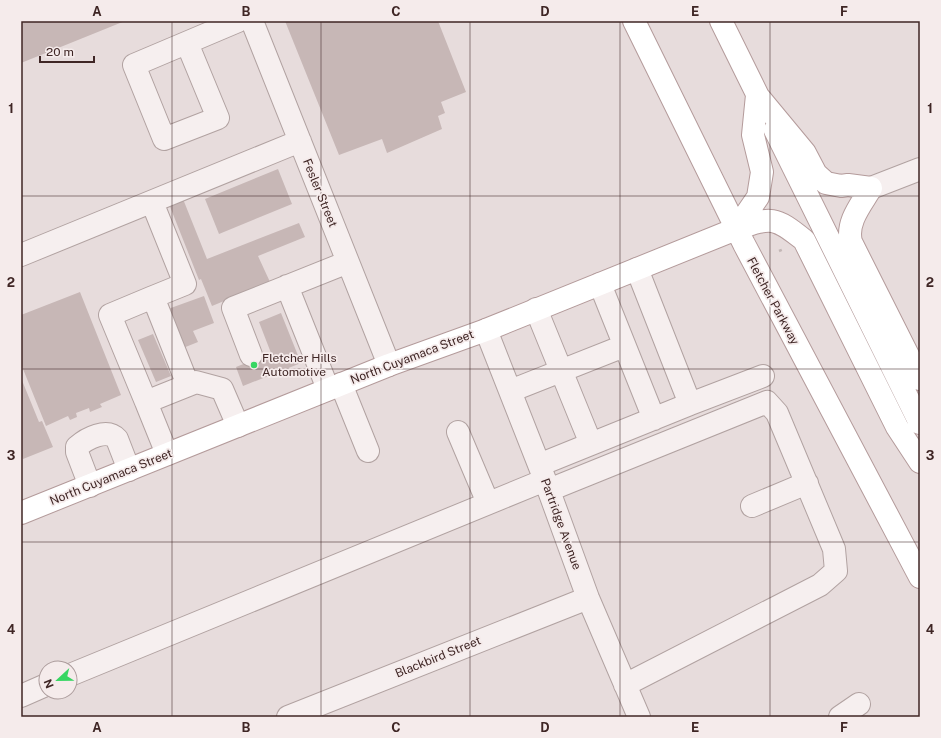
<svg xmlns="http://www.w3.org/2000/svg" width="941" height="738" font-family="'Public Sans',sans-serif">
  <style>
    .building { fill: #c7b7b6 }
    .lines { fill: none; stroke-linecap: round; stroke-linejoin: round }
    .minor-casing { stroke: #b1a2a1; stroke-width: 24 }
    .major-casing { stroke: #b49b9b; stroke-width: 24 }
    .path { stroke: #c3b7b6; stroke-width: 2.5; stroke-dasharray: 3 3; stroke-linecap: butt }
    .minor { stroke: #f6efef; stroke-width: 22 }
    .major { stroke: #fff; stroke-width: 22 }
    .grid { fill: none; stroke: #3f2625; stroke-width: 1; stroke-opacity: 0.55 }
    .poi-dot { fill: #37d662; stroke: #f5ebeb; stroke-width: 1.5 }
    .labels { text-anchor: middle; stroke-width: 3.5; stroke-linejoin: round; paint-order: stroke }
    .street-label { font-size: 12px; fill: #3f2625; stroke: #f5ebeb }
    .poi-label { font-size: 12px; fill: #3f2625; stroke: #f5ebeb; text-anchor: start }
    .neatline { fill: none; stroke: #3f2625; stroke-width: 1.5 }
    .grid-label { font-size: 13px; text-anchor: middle; font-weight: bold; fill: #3f2625 }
  </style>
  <rect width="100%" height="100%" fill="#e7dcdc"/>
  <path class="building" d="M21,21H125L21,63Z
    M285,21H438L466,92L441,102L445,113L438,116L442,129L387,153L382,139L339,155Z
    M278,169L292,204L219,234L205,199Z
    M183,199L207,259L299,223L305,237L258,256L270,282L212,306L201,279L199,280L169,204Z
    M80,292L121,395L100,404L102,407L90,412L89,408L76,413L77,417L70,420L68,416L46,426L21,364V315Z
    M204,296L214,323L193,331L198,342L183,348L168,309Z
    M281,313L301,363L243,386L236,367L271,353L259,322Z
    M153,334L171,376L156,382L138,340Z
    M21,378L39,422L42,421L53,447L23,459L21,453Z"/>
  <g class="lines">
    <g class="minor-casing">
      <path id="minor" d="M252,21L389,365
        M187,43L218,118L164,139L134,65L238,21
        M871,188L920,169
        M152,202L185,284L153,297
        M21,255L300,141
        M637,269L690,404L763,376
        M600,284L654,419
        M287,286L328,389
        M536,309L591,444
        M486,330L545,480L588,598L639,717
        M251,355L233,308L348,262
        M341,384L368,451
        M510,391L624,346
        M146,402L110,315L153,297L188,385
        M458,432L488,503
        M167,454L146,402L196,382L222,389L238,426
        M539,465L690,404
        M90,486L77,452V447C87,438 107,428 117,439L129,470
        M549,490L767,402L777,413L834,549L836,571L820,585L625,685
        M752,506L807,483
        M70,675L545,480
        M21,696L46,685
        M288,717L588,598
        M840,717L859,704"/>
    </g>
    <g class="major-casing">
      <path id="major" d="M634,21L744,244L920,577
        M721,21L758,96
        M757,95L805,153L816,174L826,183L841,186L848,185L871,188C861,205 846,222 851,242L920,379
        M775,130L920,423
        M736,229L758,197L762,172L753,135L757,95
        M21,513L389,365L486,330L736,229C772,217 774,216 804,240L897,427L920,462"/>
    </g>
    <path class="path" d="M779,251L784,249"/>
    <use href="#minor" class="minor"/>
    <use href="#major" class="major"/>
  </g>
  <path class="grid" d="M172,21V717M321,21V717M470,21V717M620,21V717M770,21V717M21,196H920M21,369H920M21,542H920"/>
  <circle class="poi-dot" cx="254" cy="365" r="4"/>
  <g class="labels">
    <g class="street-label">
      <text transform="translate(320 193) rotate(68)" y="4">Fesler Street</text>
      <text transform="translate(773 301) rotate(62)" y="4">Fletcher Parkway</text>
      <text transform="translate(412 357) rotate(-21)" y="4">North Cuyamaca Street</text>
      <text transform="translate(111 477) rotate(-22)" y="4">North Cuyamaca Street</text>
      <text transform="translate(561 524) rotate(70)" y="4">Partridge Avenue</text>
      <text transform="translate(438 657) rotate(-22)" y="4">Blackbird Street</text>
    </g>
    <g class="poi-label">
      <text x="262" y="362">Fletcher Hills<tspan x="262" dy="14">Automotive</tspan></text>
    </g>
  </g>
  <rect width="941" height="738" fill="none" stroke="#f5ebeb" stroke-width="44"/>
  <g transform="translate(58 680) rotate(248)"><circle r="19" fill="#f5ebeb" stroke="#ac9c9c"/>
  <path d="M0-3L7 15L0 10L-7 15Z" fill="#37d662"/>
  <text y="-6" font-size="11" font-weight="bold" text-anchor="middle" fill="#3f2625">N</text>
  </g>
  <path d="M40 56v6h54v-6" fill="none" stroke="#3f2625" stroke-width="2"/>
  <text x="46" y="56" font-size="12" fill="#3f2625" stroke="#f5ebeb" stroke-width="3" paint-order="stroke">20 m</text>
  <rect x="22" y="22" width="897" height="694" class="neatline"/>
  <g class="grid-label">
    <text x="97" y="16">A</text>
    <text x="246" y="16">B</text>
    <text x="396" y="16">C</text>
    <text x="545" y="16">D</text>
    <text x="695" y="16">E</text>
    <text x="844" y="16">F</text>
    <text x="11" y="113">1</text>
    <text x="930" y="113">1</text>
    <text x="11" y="287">2</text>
    <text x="930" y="287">2</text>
    <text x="11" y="460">3</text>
    <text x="930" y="460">3</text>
    <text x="11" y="634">4</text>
    <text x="930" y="634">4</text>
    <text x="97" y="732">A</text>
    <text x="246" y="732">B</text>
    <text x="396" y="732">C</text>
    <text x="545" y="732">D</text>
    <text x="695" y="732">E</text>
    <text x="844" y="732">F</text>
  </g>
</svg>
